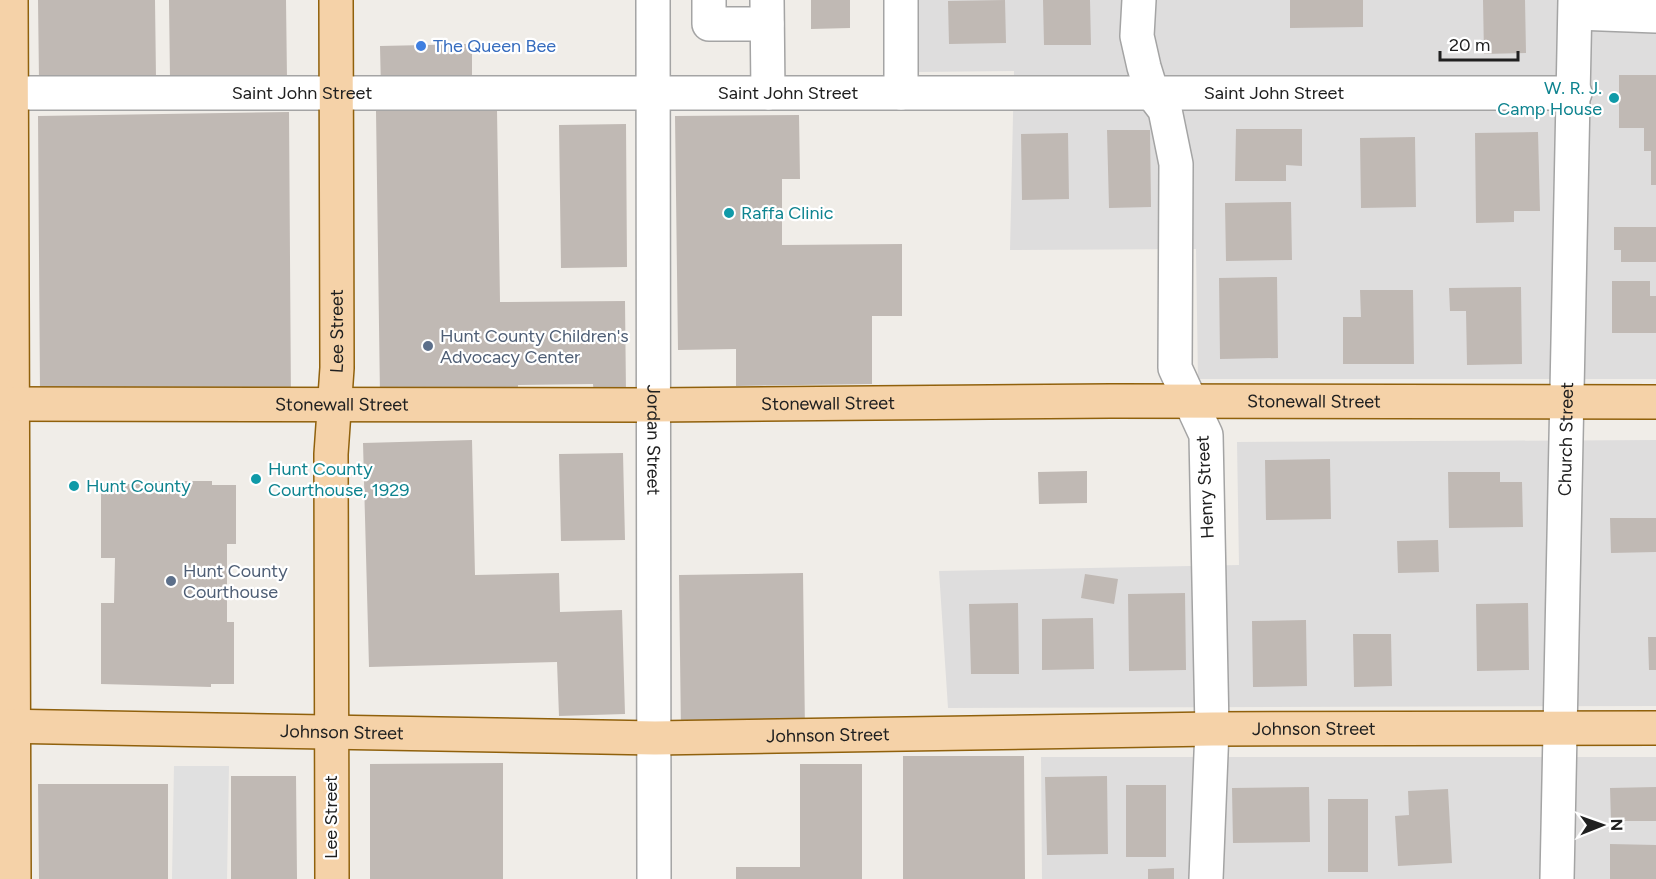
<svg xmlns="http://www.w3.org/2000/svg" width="1656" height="879" font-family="Figtree,sans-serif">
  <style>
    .residential { fill: #dedddd }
    .parking { fill: #e0e0e0 }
    .building { fill: #c0b9b4 }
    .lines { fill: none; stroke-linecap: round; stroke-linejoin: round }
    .minor-casing { stroke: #a4a4a4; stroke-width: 36 }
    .major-casing { stroke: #90610c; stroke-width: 36 }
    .minor { stroke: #fff; stroke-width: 33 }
    .major { stroke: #f5d2a8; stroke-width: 33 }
    .shop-dot { fill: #3f7fe0; stroke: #fff; stroke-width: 2 }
    .culture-dot { fill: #0f9aa8; stroke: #fff; stroke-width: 2 }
    .service-dot { fill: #5c6f8a; stroke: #fff; stroke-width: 2 }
    .labels { text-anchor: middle; stroke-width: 4.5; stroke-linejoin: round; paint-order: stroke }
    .shop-label { font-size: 18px; fill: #366cbe; stroke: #fff; text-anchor: start }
    .culture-label { font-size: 18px; fill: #0d838f; stroke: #fff; text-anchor: start }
    .street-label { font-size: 18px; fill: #202020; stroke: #fff }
    .service-label { font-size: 18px; fill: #4e5e75; stroke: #fff; text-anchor: start }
  </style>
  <rect width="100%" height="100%" fill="#f0ede8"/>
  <path class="residential" d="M916,0H1656V379H1198L1196,249L1010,250L1014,71L917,72Z
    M1656,440V706L948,708L939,571L1239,565L1237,442Z
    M1041,757H1656V879H1042Z"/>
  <path class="parking" d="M174,766H229L227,879H172Z"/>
  <path class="building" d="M38,0H155L156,79L39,80Z
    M169,0H286L287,79L170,80Z
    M811,0H850V28L811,29Z
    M1005,0L1006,43L949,44L948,1Z
    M1043,0H1090L1091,45H1044Z
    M1290,0H1363V27L1290,28Z
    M1483,0H1525L1526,53L1484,54Z
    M472,44V88L381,90L380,46Z
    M1619,75H1656V185H1651V151H1644V128H1619Z
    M497,110L500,302L625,301L626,394L594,395L593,384L518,385V394L380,396L376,111Z
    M289,112L291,403L40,393L38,116Z
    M799,115L800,179H782V245L902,244V316H872V384L736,386V349L678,350L675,116Z
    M626,124L627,267L561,268L559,125Z
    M1236,129H1302V166L1286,165V181H1235Z
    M1107,130H1150L1151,207L1109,208Z
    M1538,132L1540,211H1514V222L1476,223L1475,133Z
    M1068,133L1069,199L1022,200L1021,134Z
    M1415,137L1416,207L1361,208L1360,138Z
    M1291,202L1292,260L1226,261L1225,203Z
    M1614,227H1656V262H1621V250H1614Z
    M1277,277L1278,358L1220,359L1219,278Z
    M1612,281H1650V296H1656V333H1612Z
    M1521,287L1522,364L1467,365L1466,311H1450L1449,288Z
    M1360,290H1413L1414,364H1343V317H1361Z
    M472,440L475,575L559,573L560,612L622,610L625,714L559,716L557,662L369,667L363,443Z
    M623,453L625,540L561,541L559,454Z
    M1330,459L1331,519L1266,520L1265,460Z
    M1087,471V503L1039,504L1038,472Z
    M1448,472H1500V482H1522L1523,527L1449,528Z
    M146,481H212V485H236V544H227V622H234V684H211V687L101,684V603H114L115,558H101V484H146Z
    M1610,518H1656V552L1611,553Z
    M1438,540L1439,572L1398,573L1397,541Z
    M803,573L805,732L681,734L679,575Z
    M1085,574L1118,579L1114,604L1081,598Z
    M1185,593L1186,670L1129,671L1128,594Z
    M1018,603L1019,674H971L969,604Z
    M1528,603L1529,670L1477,671L1476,604Z
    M1093,618L1094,669L1042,670V619Z
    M1306,620L1307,686L1253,687L1252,621Z
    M1353,634H1391L1392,686L1354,687Z
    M1648,637H1656V670H1649Z
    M903,756H1024L1025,879H903Z
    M503,763V879H370V764Z
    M800,764H862V879H736V867H800Z
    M231,776H296L297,879H231Z
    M1107,776L1108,854L1047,855L1045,777Z
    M38,784H168V879H39Z
    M1126,785H1166V857H1126Z
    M1309,787L1310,842L1233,843L1232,788Z
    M1656,787V821H1611L1610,788Z
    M1448,789L1452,863L1398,866L1395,816L1409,815L1408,791Z
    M1328,799H1368V872H1328Z
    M1610,844L1656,845V879H1610Z
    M1174,868V879H1148V869Z"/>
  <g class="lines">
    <g class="minor-casing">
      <g id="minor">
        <path id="s1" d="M653,0L654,879"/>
        <path d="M709,0V24H767"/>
        <path d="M767,0L768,93"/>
        <path d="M901,0V93"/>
        <path d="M1139,0L1137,36L1144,67L1152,93L1165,110L1176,164L1175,368L1206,435L1212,729L1206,879"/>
        <path d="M1576,13L1656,16"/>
        <path id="s2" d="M0,93H1575"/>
        <path id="s3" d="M1557,879L1575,0"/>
      </g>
    </g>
    <g class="major-casing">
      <g id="major">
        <path d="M11,0L14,879"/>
        <path id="s4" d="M0,404L653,405L1111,401L1656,402"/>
        <path id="s5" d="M0,726L655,738L1212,729L1656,728"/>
        <path id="s6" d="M332,879L331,454L337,368L336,0"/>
      </g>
    </g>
    <use href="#minor" class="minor"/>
    <use href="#major" class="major"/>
  </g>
  <circle class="shop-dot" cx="421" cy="46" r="6"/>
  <g class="culture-dot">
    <circle cx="1614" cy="98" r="6"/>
    <circle cx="729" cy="213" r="6"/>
    <circle cx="256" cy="479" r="6"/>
    <circle cx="74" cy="486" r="6"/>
  </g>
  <g class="service-dot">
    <circle cx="428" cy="346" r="6"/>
    <circle cx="171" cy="581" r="6"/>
  </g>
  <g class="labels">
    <g class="shop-label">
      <text x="433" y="52">The Queen Bee</text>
    </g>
    <g class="culture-label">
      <text x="1602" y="94" text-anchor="end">W. R. J.<tspan x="1602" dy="21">Camp House</tspan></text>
      <text x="741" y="219">Raffa Clinic</text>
      <text x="268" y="475">Hunt County<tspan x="268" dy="21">Courthouse, 1929</tspan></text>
      <text x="86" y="492">Hunt County</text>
    </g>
    <g class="street-label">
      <text dy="6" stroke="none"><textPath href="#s2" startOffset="302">Saint John Street</textPath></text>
      <text dy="6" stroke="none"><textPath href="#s2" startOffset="788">Saint John Street</textPath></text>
      <text dy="6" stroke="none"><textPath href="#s2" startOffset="1274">Saint John Street</textPath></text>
      <text dy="6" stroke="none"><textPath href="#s6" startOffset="548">Lee Street</textPath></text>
      <text dy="6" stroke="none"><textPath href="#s4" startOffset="1314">Stonewall Street</textPath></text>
      <text dy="6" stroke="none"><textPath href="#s4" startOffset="828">Stonewall Street</textPath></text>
      <text dy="6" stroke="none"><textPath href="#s4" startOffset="342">Stonewall Street</textPath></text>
      <text dy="6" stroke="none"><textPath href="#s1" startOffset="440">Jordan Street</textPath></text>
      <text dy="6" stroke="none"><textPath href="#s3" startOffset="440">Church Street</textPath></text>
      <text transform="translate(1205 487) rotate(-93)" y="6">Henry Street</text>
      <text dy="6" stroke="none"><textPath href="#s5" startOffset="1314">Johnson Street</textPath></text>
      <text dy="6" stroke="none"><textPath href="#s5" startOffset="342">Johnson Street</textPath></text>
      <text dy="6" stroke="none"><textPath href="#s5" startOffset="828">Johnson Street</textPath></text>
      <text transform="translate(331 817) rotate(-90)" y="6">Lee Street</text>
    </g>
    <g class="service-label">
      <text x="440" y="342">Hunt County Children's<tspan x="440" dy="21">Advocacy Center</tspan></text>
      <text x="183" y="577">Hunt County<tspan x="183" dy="21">Courthouse</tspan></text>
    </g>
  </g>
  <g transform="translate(1602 825) rotate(89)" stroke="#ffffff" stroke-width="4.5" paint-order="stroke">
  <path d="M0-4.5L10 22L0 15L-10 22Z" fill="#202020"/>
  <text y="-9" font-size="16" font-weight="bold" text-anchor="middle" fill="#202020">N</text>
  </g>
  <path d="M1440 51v9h78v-9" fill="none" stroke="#202020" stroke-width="3"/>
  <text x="1449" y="51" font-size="18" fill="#202020" stroke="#ffffff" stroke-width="4.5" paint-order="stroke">20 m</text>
</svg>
